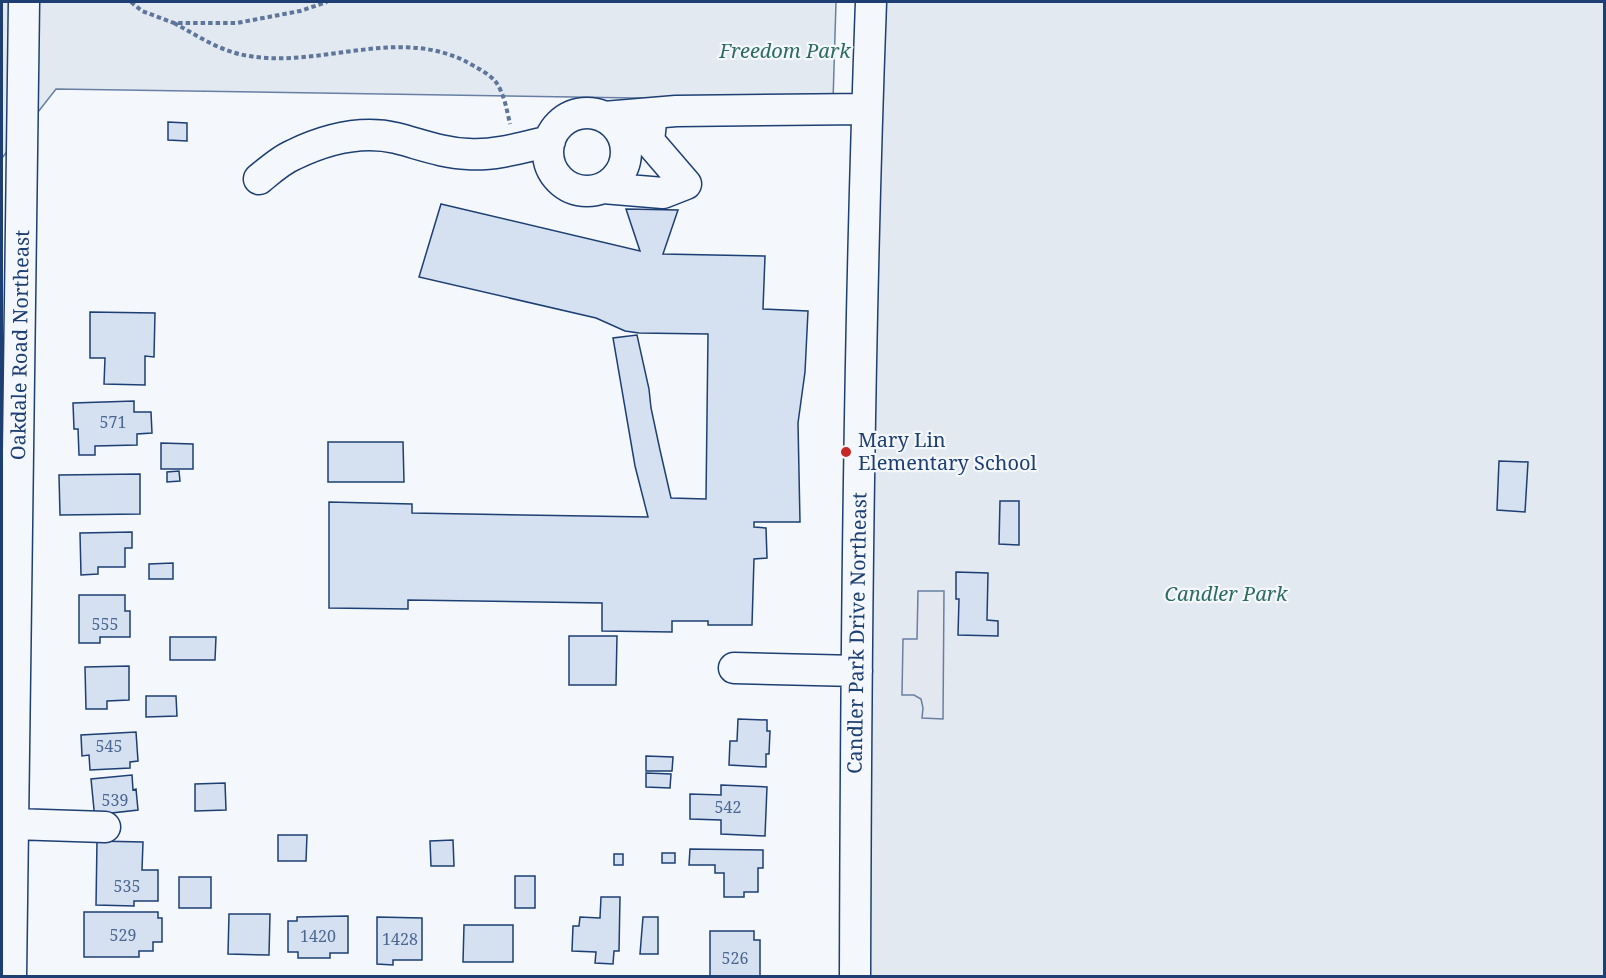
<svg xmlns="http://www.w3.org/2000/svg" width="1606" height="978" font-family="'Noto Serif',serif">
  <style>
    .green { fill: #e3e9f0; stroke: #687fa3; stroke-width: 1.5 }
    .parking { fill: #e3e8f0; stroke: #687fa3; stroke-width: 1.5 }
    .building { fill: #d5e0f0; stroke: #1d3f73; stroke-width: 1.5 }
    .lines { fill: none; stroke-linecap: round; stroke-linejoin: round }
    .minor-casing { stroke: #1d3f73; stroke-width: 33 }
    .path { stroke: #5e769c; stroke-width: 4; stroke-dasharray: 4.5 3; stroke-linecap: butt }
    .minor { stroke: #f4f7fb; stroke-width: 30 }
    .poi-dot { fill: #c62828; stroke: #f4f7fb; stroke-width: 2 }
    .labels { text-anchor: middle; stroke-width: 4.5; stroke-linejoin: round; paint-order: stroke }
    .number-label { font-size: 16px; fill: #4b6792 }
    .park-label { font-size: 20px; font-style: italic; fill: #2c6c60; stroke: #f4f7fb }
    .street-label { font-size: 20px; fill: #1d3f73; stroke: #f4f7fb }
    .poi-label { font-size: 20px; fill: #1d3f73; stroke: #f4f7fb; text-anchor: start }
  </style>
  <rect width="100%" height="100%" fill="#f4f7fb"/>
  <path class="green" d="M2,2H836L833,101L56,89L2,158Z
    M858,2H1604V976H844Z"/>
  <path class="parking" d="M918,591H944L943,719L922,718L923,708L921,699L914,695H902L903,639H917Z"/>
  <path class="building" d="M168,122L187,123V141L168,140Z
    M441,204L640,251L626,209L678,210L663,254L765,256L763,309L808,311L805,372L798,423L800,522H754V527L766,528L767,558L754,559L752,625H708V621H672V632L602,631V603L408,600V609L329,608V502L412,504V513L648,517L635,466L613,338L637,335L649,389L651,408L660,450L671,498L706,499L708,334L639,333L625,331L596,318L419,277Z
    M90,312L155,313L154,357L145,356V385L104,384L105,358H90Z
    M134,401V412H151L152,433L137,434V445L95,446V455H79L78,429H74L73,403Z
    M328,442H403L404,482H328Z
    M161,443L193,444V469H161Z
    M1499,461L1528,462L1525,512L1497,510Z
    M179,471L180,481L167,482V472Z
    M140,474V514L60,515L59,475Z
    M1000,501H1019V545L999,544Z
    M132,532V548H125V567H98V574L81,575L80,533Z
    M173,563V579H149V564Z
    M956,572L988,573L987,620L998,621V636L958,635L959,599H956Z
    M79,595H125V611H130V637H100V643H79Z
    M569,636H617L616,685H569Z
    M170,637H216L215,660H170Z
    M129,666V700L107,701V709H86L85,667Z
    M146,696H176L177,716L146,717Z
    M738,719L767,720V731H770L769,754H766V767L729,765L730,741H737Z
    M136,732L138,761L130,762V768L90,770L89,755L82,756L81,735Z
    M646,756L673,757L672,771H646Z
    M646,773L671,774L670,788L646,787Z
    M132,775L133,790L136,789L138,810L112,813V819L95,820L91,779Z
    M225,783L226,810L195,811V784Z
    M721,785L767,787L765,836L721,834V820L690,819V794L721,795Z
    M278,835H307L306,861H278Z
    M453,840L454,866H431L430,841Z
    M97,841L143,842L142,870H158V901H134V906L96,905Z
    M690,849L763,850V868H758V892H744V897H724V873H715V865H689Z
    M662,853H675V863H662Z
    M614,854H623V865H614Z
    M515,876H535V908H515Z
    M179,877H211V908H179Z
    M601,897H620L619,951H614L613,964L595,963L596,952L572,951L573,926H579L580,917L600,918Z
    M84,912H158V918H162V942H153V951H139V957H84Z
    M229,914H270L269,955L228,954Z
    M348,916V953H330V958H298V952H288V921H297V917Z
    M377,917L422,918V960H393V965L377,964Z
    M643,917H658V954H640Z
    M464,925H513V962H463Z
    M710,931H754V940H760V976H710Z"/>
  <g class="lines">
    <g class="minor-casing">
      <path id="minor" d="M548 152a39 39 0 1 1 78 0a39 39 0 1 1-78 0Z
        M604,117L676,111L867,109
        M259,179C269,171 281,160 293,155C324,140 361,130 396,138C420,144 442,153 468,154C495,156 524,147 550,141
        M603,188L663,193L686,184L649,141L652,113
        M734,668L857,671
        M13,824L105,827
        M11,976L24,2
        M855,976C856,651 859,326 871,2"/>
    </g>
    <path class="path" d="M131,2L142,11L174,23H237L300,11L327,2
      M174,23C198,36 221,52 249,56C321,68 396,27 465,61C474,66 488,73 495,81C504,92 507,111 510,124"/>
    <use href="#minor" class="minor"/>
  </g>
  <circle class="poi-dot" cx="846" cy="452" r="6"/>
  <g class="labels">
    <g class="number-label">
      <text x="113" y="428">571</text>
      <text x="105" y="630">555</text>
      <text x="109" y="752">545</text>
      <text x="115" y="806">539</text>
      <text x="728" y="813">542</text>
      <text x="127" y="892">535</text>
      <text x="123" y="941">529</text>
      <text x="318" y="942">1420</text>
      <text x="400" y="945">1428</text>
      <text x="735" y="964">526</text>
    </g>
    <g class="park-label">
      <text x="785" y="58">Freedom Park</text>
      <text x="1226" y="601">Candler Park</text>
    </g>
    <g class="street-label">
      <text transform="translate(20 345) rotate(-89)" y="7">Oakdale Road Northeast</text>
      <text transform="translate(857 633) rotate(-89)" y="7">Candler Park Drive Northeast</text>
    </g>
    <g class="poi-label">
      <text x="858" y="447">Mary Lin<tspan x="858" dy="23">Elementary School</tspan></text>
    </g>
  </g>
  <rect width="1606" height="978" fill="none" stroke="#1d3f73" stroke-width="6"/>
</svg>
